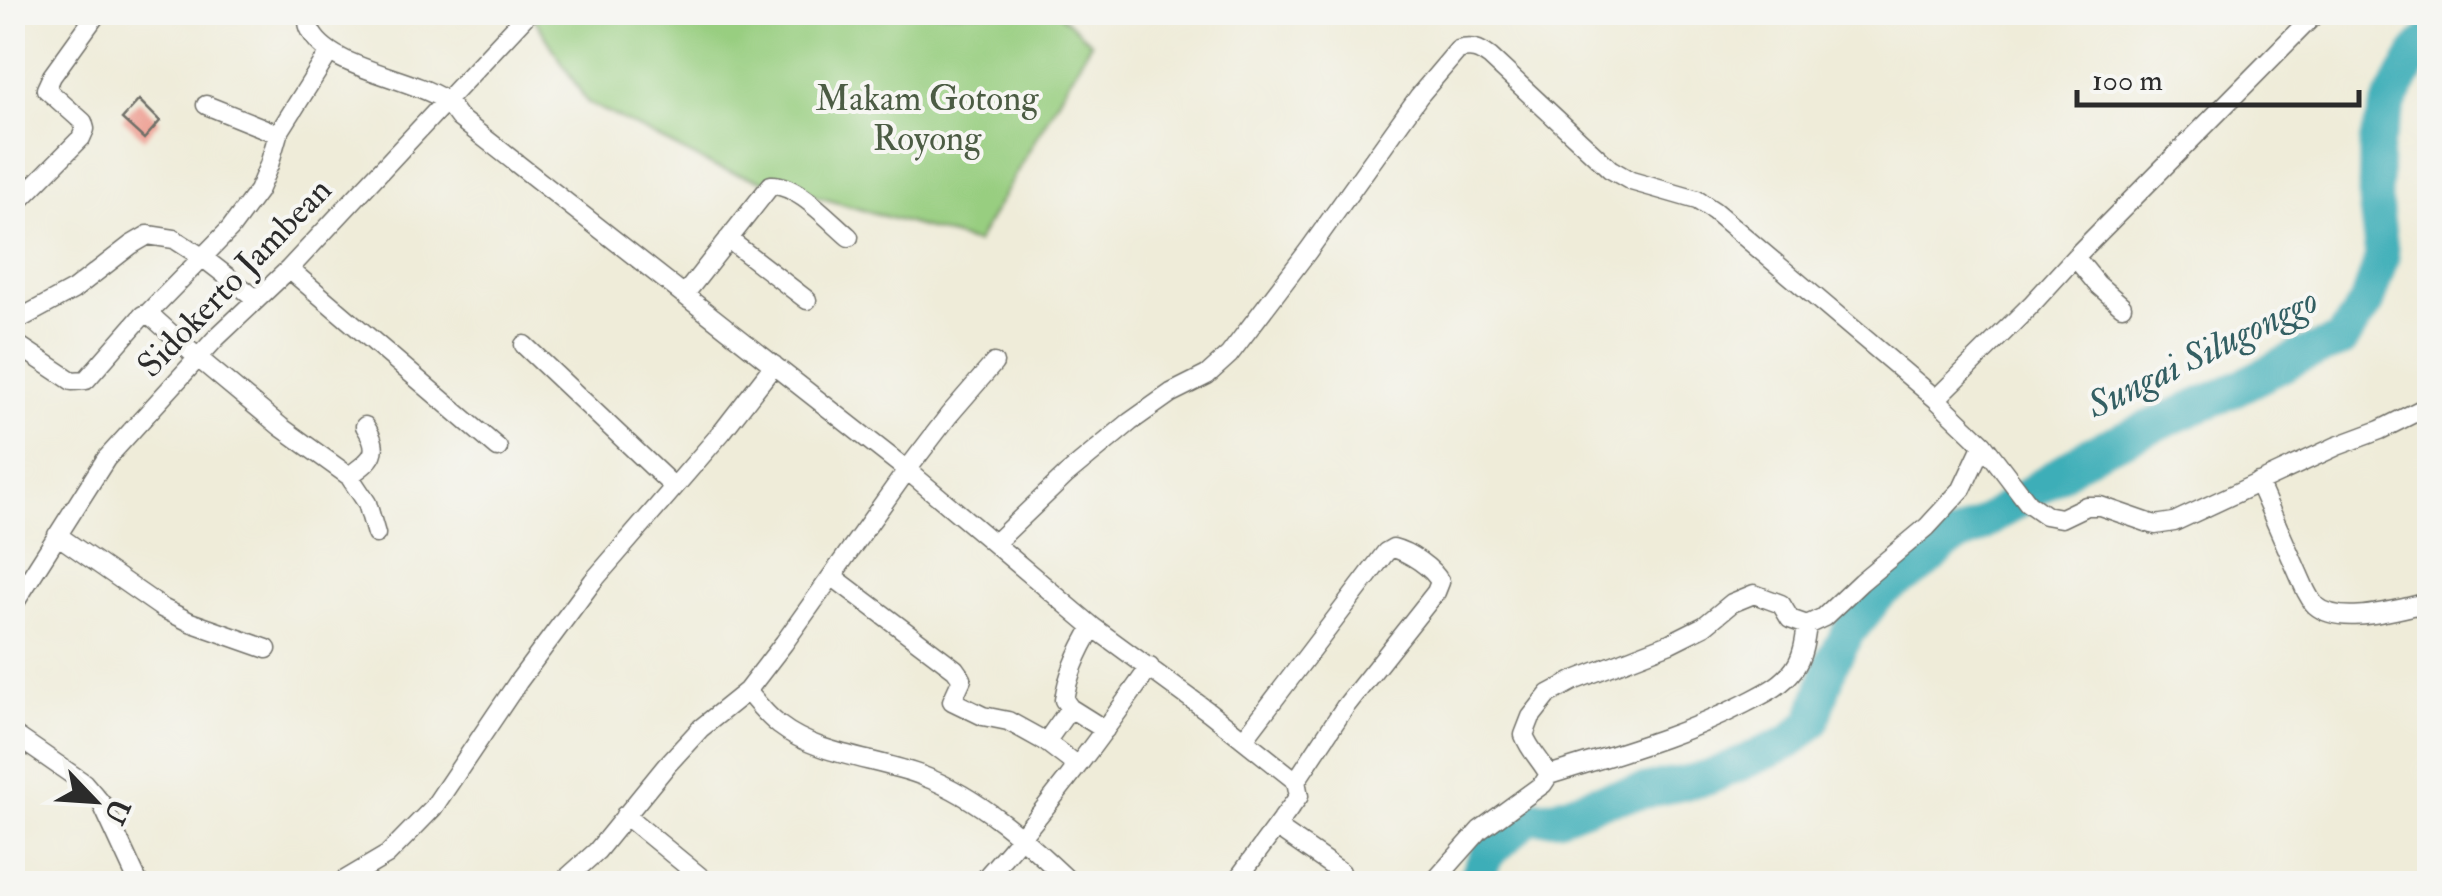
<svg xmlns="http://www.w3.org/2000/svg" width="2442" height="896" font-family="'IM FELL Double Pica',serif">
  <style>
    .green { fill: #98ce80; stroke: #627c56; stroke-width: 2.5 }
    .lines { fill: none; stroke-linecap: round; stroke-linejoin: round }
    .river { stroke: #3eaeb8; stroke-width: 35 }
    .building { fill: #ed9b8f }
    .minor-casing { stroke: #706f68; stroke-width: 21 }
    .minor { stroke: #fff; stroke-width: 18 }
    .labels { text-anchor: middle; stroke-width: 8; stroke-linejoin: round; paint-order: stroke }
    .park-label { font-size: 35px; fill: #4c5c44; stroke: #f6f6f2 }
    .street-label { font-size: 35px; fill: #2b2b2b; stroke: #f6f6f2 }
    .water-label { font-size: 38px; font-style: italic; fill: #335f63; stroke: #f6f6f2 }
  </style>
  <rect width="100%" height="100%" fill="#f6f6f2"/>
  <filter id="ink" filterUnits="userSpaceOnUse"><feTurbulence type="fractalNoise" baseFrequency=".01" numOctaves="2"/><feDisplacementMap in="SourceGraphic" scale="20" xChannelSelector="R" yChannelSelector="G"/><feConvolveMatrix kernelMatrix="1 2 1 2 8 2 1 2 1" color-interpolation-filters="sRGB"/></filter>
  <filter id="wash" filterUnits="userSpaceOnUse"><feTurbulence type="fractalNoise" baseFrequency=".0048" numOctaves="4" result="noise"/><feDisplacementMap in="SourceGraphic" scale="40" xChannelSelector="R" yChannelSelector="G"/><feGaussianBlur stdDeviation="2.25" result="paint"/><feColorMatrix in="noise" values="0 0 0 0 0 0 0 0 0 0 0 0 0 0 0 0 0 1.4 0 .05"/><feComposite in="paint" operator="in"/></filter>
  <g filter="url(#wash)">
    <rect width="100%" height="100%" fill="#efecd9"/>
    <path class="green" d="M543,12H1063L1061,16L1091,42L976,243L715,167L587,102L534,18Z"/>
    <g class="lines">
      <path class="river" d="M1473,884L1487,855L1528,817L1557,816L1597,801L1708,778L1790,742L1813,721L1832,662L1850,630L1883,590L1919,568L1947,543L1983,524L2090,453L2221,396L2302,355L2341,341L2367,302L2382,257L2375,202L2376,143L2390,102L2419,50L2430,39"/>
    </g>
    <g id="blocks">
      <path class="building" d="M139,100L160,121L144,139L122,119Z"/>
    </g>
  </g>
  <g filter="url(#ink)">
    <use href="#blocks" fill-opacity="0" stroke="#706f68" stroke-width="2.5"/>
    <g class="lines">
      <g class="minor-casing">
        <path id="minor" d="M307,12C308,18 307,24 310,29C326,68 407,76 443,99C449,104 454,111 459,118L907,470L1093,627L1209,712L1296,781L1299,796L1234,884
          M206,105L278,134
          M12,208L81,138L85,129L83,122L46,89L52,76L98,12
          M728,239L807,300
          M2075,257L2317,12
          M289,269L498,448
          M685,294L771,185C796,183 830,221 849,237
          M148,313L230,229L258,191L269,165L278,134L329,53
          M12,323L73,290L131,245L148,235L174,239L202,257L255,298
          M12,341L72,381L86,380L143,315L148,313L198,358L281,427L349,476L367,503L376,534
          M524,345L673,486
          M1936,399L2031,305L2075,257L2097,284L2122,306
          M349,476C373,459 382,452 365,426
          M2258,482L2306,591C2309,596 2311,601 2315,605C2341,628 2399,608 2430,602
          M57,535L162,608L190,622L267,649
          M995,543L1066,475L1130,422L1171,393L1207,375L1229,355L1308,251L1419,96L1458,50C1472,46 1479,49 1490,57L1610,169L1631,181L1697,200L1714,211L1936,399L1983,444L2028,503L2045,515L2061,518L2086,506H2100L2155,525L2174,522L2337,446L2380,430L2430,405
          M832,576L955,669L962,679L952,701L983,716L1008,721L1046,742L1076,765
          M12,607L106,459L217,337L289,269L529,12
          M747,691C757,703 766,715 779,725C819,756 876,758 923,776C981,798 1028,842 1072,884
          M1070,708L1105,730
          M12,733L84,783L102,804L139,884
          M1244,739L1386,552L1393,548C1409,552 1433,568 1440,582L1436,592L1345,707L1296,781
          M1046,742L1070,708L1064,700C1068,673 1079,650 1093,627
          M1549,775C1615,754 1682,736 1744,704C1763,694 1781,687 1794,669C1803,657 1805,640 1807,625
          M625,815L709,884
          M1276,827L1341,872L1345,884
          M12,876L22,884
          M338,884L387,855L433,808L518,682L593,581L722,432L774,365
          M560,884L597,851L667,765L701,728L747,691L784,643L907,470L949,415L994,363
          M980,884C1042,816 1097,742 1150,667
          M1432,884L1480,830L1543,784L1549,775C1541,760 1530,751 1524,735L1531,717L1549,694L1575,680L1670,643L1704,626L1732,603L1754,594L1781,604L1790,619L1807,625L1824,617L1861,582L1927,527L1962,489L1983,444"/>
      </g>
      <use href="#minor" class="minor"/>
    </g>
  </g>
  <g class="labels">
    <g class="park-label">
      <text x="927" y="110">Makam Gotong<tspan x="927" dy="40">Royong</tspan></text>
    </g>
    <g class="street-label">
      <text transform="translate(234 277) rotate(-46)" y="12">Sidokerto Jambean</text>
    </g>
    <g class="water-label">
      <text transform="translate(2202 352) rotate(-26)" y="13">Sungai Silugonggo</text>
    </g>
  </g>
  <rect width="2442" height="896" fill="none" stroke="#f6f6f2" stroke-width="50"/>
  <g transform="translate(95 801) rotate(115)" stroke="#f6f6f2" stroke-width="8" paint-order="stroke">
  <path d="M0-8L18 38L0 25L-18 38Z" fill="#2b2b2b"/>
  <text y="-15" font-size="28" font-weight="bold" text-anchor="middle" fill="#2b2b2b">U</text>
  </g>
  <path d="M2077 90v15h282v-15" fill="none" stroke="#2b2b2b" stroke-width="5"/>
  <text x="2092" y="90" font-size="30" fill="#2b2b2b" stroke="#f6f6f2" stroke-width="8" paint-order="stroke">100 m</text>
</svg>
